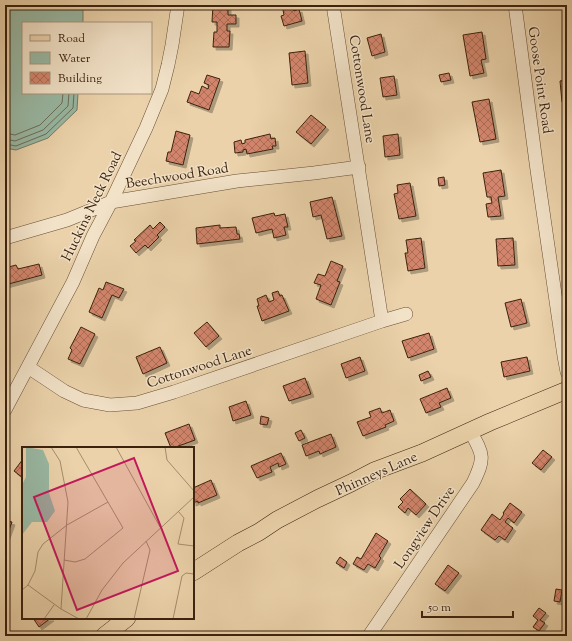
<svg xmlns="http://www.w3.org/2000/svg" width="572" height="641" font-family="'Sorts Mill Goudy',serif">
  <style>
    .water { fill: #99b8a3; stroke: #737c67 }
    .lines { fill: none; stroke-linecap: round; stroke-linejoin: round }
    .shore { stroke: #6a6d58; stroke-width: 1 }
    .building { fill: url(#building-cross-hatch); stroke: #3b220e; filter: url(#shadow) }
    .minor-casing { stroke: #674e35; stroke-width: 14 }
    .major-casing { stroke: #3b220e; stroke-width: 18 }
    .minor { stroke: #f2e2c8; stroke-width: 13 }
    .major { stroke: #ebd2aa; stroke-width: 17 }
    .labels { text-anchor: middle; stroke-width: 3; stroke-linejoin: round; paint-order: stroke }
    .street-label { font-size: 14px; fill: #3b220e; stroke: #f2e2c8 }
    .inset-road { fill: none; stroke: #a58c6c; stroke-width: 1 }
    .view { fill: #c2185b; fill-opacity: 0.15; stroke: #c2185b; stroke-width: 2 }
    .inset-edge { fill: none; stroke: #3b220e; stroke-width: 2 }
  </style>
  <defs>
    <pattern id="building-cross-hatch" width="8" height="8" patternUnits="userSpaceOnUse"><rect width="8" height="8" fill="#d2856c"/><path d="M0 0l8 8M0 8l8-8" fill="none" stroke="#ac6c57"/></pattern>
    <filter id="shadow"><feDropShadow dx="3" dy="3" stdDeviation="0" flood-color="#0004"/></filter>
  </defs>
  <rect width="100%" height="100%" fill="#ebd2aa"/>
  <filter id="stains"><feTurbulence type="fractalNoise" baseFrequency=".005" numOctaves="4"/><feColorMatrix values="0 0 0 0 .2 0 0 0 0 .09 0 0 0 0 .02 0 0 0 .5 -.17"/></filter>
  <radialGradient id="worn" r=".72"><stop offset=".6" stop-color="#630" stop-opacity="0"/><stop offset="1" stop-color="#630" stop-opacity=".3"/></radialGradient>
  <path class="water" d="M5,5H84L83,10V23H23V93H78L77,110L48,138L16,150L5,148Z"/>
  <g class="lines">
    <path class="shore" d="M5,133L15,135L40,125L62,103L63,93
      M5,139L15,141L43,130L68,106L69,93
      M5,144L16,146L46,134L73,108L74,93"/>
  </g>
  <path class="building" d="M213,5H228V15H236V24H227V31H230L229,47H213L214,32H217V22H212Z
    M282,5H293L294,11L299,9L302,21L284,26L281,16L284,15Z
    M482,32L486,59L481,60L484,73L470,76L463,35Z
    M381,34L385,52L372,56L367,38Z
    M305,51L308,83L292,85L289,53Z
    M567,66V102H562L560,81L564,80L563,67Z
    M449,73L451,80L441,82L439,75Z
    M207,75L220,79L209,110L187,102L191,91L199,94L202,86L208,89L209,85L204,83Z
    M394,76L397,95L383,97L380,78Z
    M489,99L496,139L480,142L472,102Z
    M311,115L326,127L311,144L296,132Z
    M176,131L190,135L183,165L166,161L168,152H171Z
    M270,134L271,139L275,138L276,146H272L273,149L247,154L246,149L243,150V152L235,153L234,142L241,140L242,144L245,143V140Z
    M398,134L400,155L385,157L383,136Z
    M501,170L505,196L498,197L501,216L488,217L486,204L492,203L491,197H487L483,173Z
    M444,177L445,185L439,186L438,178Z
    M410,183L416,216L399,219L394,194L398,193L397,185Z
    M332,197L342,236L327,239L321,215L313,217L310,202Z
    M274,213L275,216L285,214L288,227H284L286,235L274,238L272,229L256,233L252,218Z
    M160,222L165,227L157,235L159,237L148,248L145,245L136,253L130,246L136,241L134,240L150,225L153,229Z
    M220,225V228L236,227L237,234H239L240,239L197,244L196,228Z
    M421,238L425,268L408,271L405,253H408L406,240Z
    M513,238L515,265L498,266L496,239Z
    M331,261L343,266L337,281L340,282L331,305L316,299L321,285L314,283L318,274L325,276Z
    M39,264L42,275L5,285V268L16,265L18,269Z
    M106,282L124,289L119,298L112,295L102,318L89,312L99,288L103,290Z
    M278,291L280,296L282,295L289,311L262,321L257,306H259L257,299L266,295L269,302L274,300L272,293Z
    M521,299L527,323L511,327L505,303Z
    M207,322L219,336L206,347L194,333Z
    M81,327L95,334L80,364L68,359L72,350L70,348Z
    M429,333L434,349L408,358L402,341Z
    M160,347L167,363L143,374L136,357Z
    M360,357L365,371L346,378L341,364Z
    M527,357L530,371L504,377L501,362Z
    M428,371L431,377L421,381L419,375Z
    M305,378L311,394L289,401L283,386Z
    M447,388L451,398L439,403L441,407L426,413L420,399Z
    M246,401L251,415L233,421L229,407Z
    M380,408L382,413L390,410L394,421L385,425L386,427L363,436L357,422L371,417L369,412Z
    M261,416L269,418L267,425L260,424Z
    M189,424L195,440L173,448H171L165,433Z
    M301,430L305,438L299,441L295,433Z
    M331,434L336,447L320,454L319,451L306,456L302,445Z
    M543,450L552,457L541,470L532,463Z
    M281,453L286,464L279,467L278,463L270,467L272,472L257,478L251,466Z
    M23,459V478L14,471Z
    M211,480L217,495L198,503V501L193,503V488Z
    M410,489L426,504L416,515L408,508L405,513L398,507L403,502L400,499Z
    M510,503L522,512L514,523L508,518L505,522L513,528L505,540L499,536L495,540L481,530L492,514L500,520L504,514L503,513Z
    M5,520L12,522L5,541Z
    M376,533L388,541L379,556L381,558L375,568L368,564L364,570L353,564L357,557L361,559Z
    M340,557L347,562L344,568L336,563Z
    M448,565L459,573L445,591L435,584Z
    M556,589L562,590L560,602L554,601Z
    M539,608L546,613L540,620L545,623L539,631L533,627L538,620L533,616Z
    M33,618H51L39,627Z"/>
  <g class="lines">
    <g class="minor-casing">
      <path id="minor" d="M515,5L537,170L564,356L567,372
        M5,238L67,220L111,202L237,181L314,173L359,167
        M382,321L406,314
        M28,367L64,391L83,400L110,405L137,403L174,392L382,321L333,5
        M5,410L73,282L93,236L111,202L146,128L162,89L168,65L172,45L178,5
        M369,636L473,483C485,458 484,455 470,431"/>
    </g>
    <g class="major-casing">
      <path id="major" d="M193,572L238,543L259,532L277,520L317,499L351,483L374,471L422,453L490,422L567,390
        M104,636L127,618"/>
    </g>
    <use href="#minor" class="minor"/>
    <use href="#major" class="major"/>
  </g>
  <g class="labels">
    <g class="street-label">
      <text transform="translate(541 80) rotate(82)" y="5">Goose Point Road</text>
      <text transform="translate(363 89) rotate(81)" y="5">Cottonwood Lane</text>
      <text transform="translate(177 175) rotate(-9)" y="5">Beechwood Road</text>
      <text transform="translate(91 206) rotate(-64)" y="5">Huckins Neck Road</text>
      <text transform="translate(199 366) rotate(-18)" y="5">Cottonwood Lane</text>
      <text transform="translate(376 473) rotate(-24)" y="5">Phinneys Lane</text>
      <text transform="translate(424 527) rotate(-56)" y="5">Longview Drive</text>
    </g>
  </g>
  <g transform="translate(22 447)">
    <rect width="172" height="172" fill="#ebd2aa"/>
    <path d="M4,0L21,3L27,17V46L33,64L25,75H10L0,88V38L4,30Z" fill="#99b8a3"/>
    <path class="inset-road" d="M29,0L38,14L46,55L39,162L57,172M94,0L138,80M143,0L145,13L172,44M156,64L162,71L156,97L172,99M42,113L53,115L63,112L101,81L54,0M6,138L13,124L16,105L21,97L45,78L86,55M0,143L6,138L39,162M22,172L32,158M64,172L80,143L101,116L172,50M112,172L128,103L124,94M151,172L160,129L164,126L172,127"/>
    <path class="view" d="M112,11L156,124L55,163L12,50Z"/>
    <rect width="172" height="172" class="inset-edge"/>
  </g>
  <rect width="572" height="641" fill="none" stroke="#ebd2aa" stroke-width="20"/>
  <rect x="6" y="6" width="560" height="629" fill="none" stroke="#3b220e" stroke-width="2"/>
  <rect x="10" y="10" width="552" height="621" fill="none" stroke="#3b220e"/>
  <rect x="22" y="22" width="130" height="72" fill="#f2e2c8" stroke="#a9957e"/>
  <rect x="30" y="35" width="20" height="6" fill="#ebd2aa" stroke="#a9957e"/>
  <text x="58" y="42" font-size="12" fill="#3b220e">Road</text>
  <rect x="30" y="52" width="20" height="12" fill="#99b8a3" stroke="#a9957e"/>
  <text x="58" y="62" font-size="12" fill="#3b220e">Water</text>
  <rect x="30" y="72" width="20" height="12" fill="url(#building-cross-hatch)" stroke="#a9957e"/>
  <text x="58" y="82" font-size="12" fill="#3b220e">Building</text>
  <path d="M422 611v6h91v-6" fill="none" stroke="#3b220e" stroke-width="2"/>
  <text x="428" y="611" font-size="12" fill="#3b220e" stroke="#f2e2c8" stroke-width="3" paint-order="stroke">50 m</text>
  <rect width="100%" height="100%" filter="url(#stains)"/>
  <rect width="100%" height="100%" fill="url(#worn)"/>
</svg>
